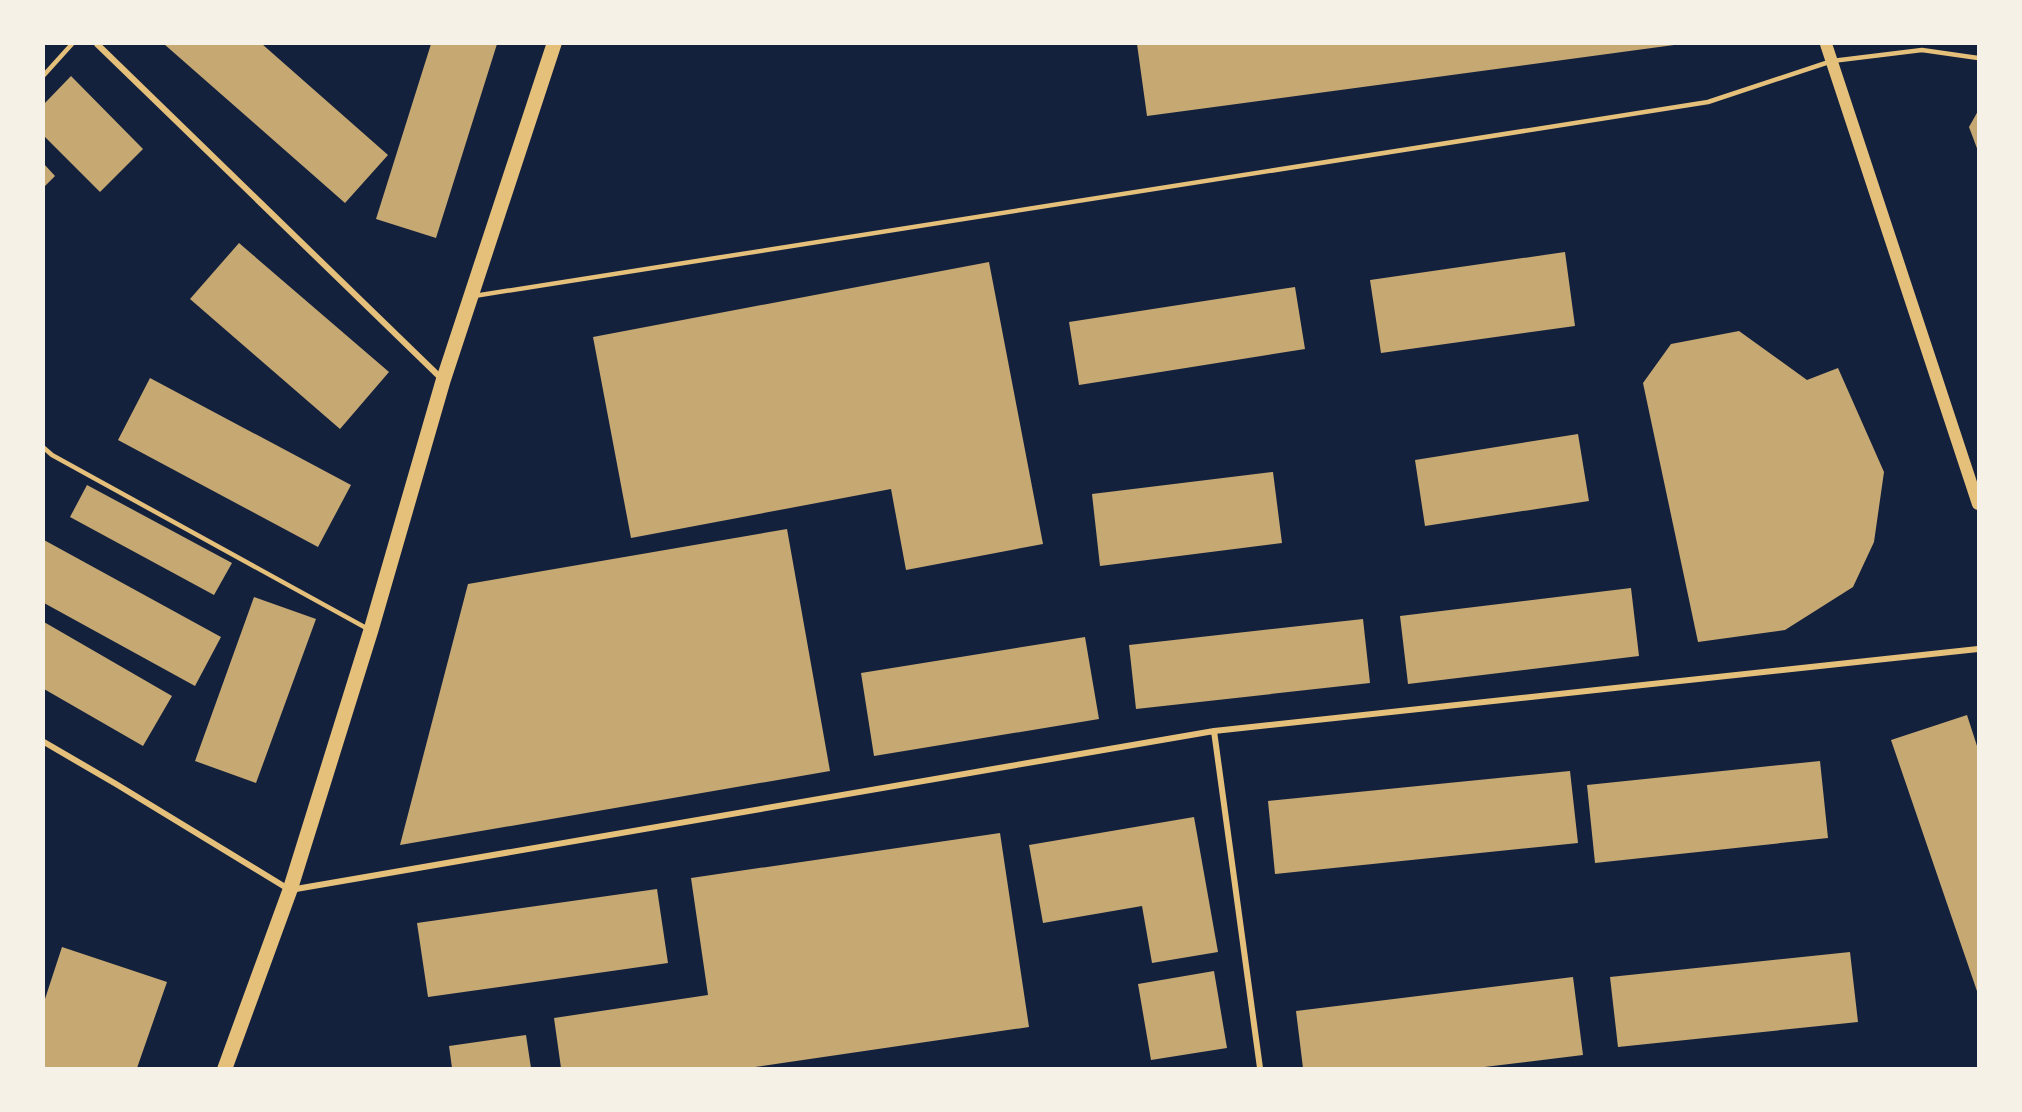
<svg xmlns="http://www.w3.org/2000/svg" width="2022" height="1112" font-family="'Nunito Sans',sans-serif">
  <style>
    .building { fill: #c6a872 }
    .lines { fill: none; stroke-linecap: round; stroke-linejoin: round }
    .service { stroke: #e5c07b; stroke-width: 4.5 }
    .minor { stroke: #e5c07b; stroke-width: 6 }
    .secondary { stroke: #e5c07b; stroke-width: 12 }
    .primary { stroke: #e5c07b; stroke-width: 15 }
  </style>
  <rect width="100%" height="100%" fill="#14213d"/>
  <path class="building" d="M164,44H262L388,155L345,203Z
    M431,44H497L436,238L376,219Z
    M1137,44H1674V45L1147,116Z
    M71,76L143,149L100,192L44,136V104Z
    M1978,111V151L1969,127Z
    M44,164L55,176L44,187Z
    M239,243L389,372L340,429L190,299Z
    M1565,252L1575,326L1381,353L1370,280Z
    M989,262L1043,544L906,570L891,489L631,538L593,337Z
    M1295,287L1305,349L1079,385L1069,322Z
    M1739,331L1807,380L1838,368L1884,472L1874,542L1853,587L1785,630L1698,642L1643,383L1671,344Z
    M150,378L351,485L318,547L118,440Z
    M1578,434L1589,501L1425,526L1415,460Z
    M1273,472L1282,543L1100,566L1092,494Z
    M87,485L232,563L214,595L70,517Z
    M787,529L830,771L400,845L468,584Z
    M44,540L221,637L195,686L44,603Z
    M1631,588L1639,656L1408,684L1400,616Z
    M254,597L316,619L256,783L195,761Z
    M1363,619L1370,683L1136,709L1129,645Z
    M44,622L172,696L143,746L44,689Z
    M1085,637L1099,719L874,756L861,673Z
    M1967,715L1978,749V994L1891,740Z
    M1820,761L1828,838L1595,863L1587,785Z
    M1570,771L1578,843L1275,874L1268,801Z
    M1194,817L1218,952L1152,963L1142,906L1043,923L1029,845Z
    M1000,833L1029,1027L748,1068H561L554,1018L708,995L691,878Z
    M657,889L668,963L428,997L417,923Z
    M62,947L167,982L137,1068H44V1002Z
    M1850,952L1858,1022L1618,1047L1610,977Z
    M1214,971L1227,1048L1151,1060L1138,984Z
    M1573,977L1583,1055L1476,1068H1303L1296,1011Z
    M526,1035L531,1068H452L449,1046Z"/>
  <g class="lines">
    <path class="service" d="M44,75L72,44
      M474,296L1708,102L1832,61L1922,50L1978,58
      M44,448L52,455L368,629"/>
    <path class="minor" d="M97,44L443,380
      M1214,731L1260,1068
      M44,742L116,784L290,890L1214,731L1978,649"/>
    <path class="secondary" d="M1826,44L1978,504"/>
    <path class="primary" d="M225,1068L290,890L371,630L443,381L554,44"/>
  </g>
  <rect width="2022" height="1112" fill="none" stroke="#f6f1e7" stroke-width="90"/>
</svg>
